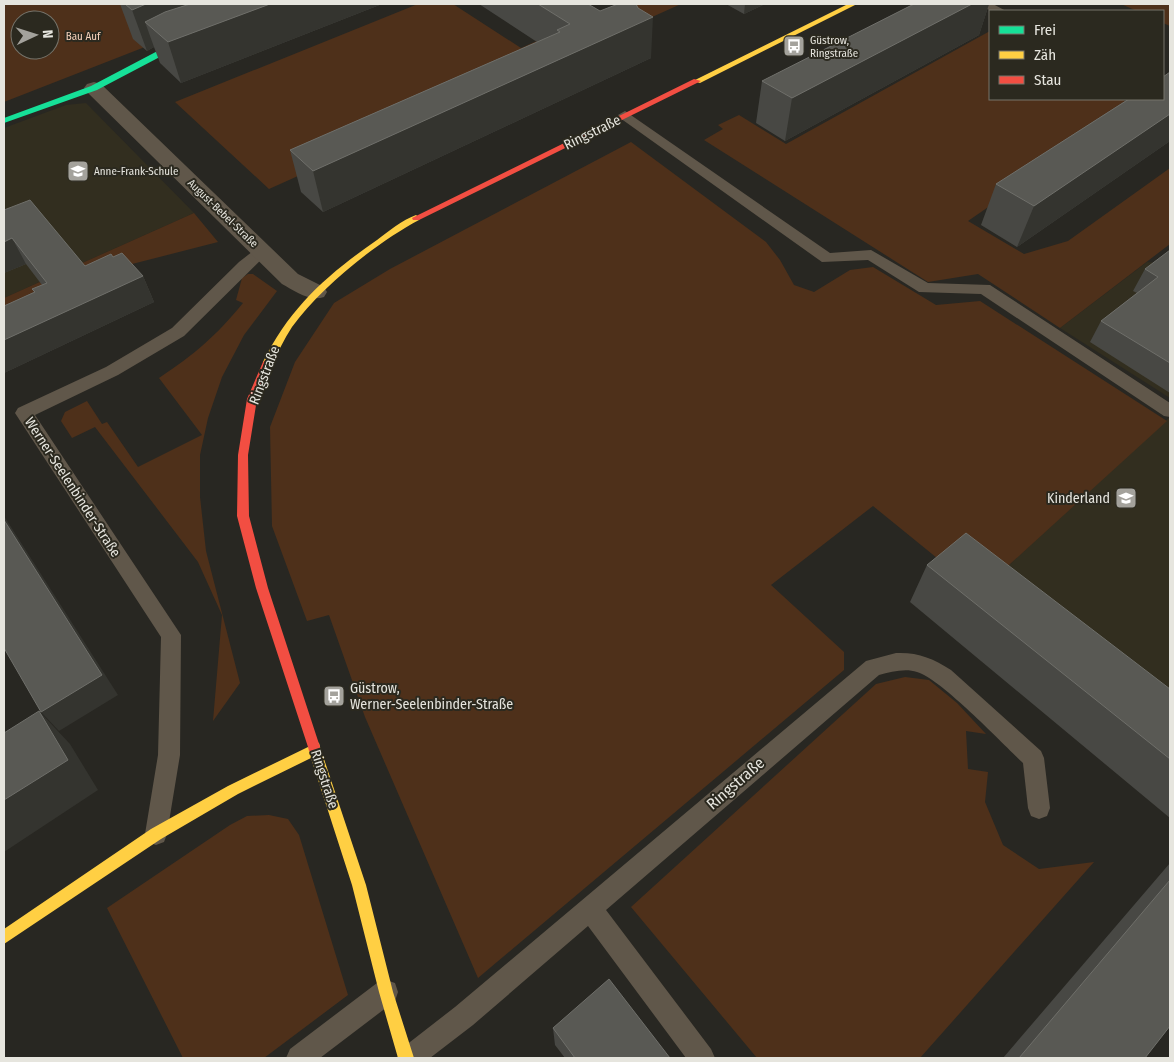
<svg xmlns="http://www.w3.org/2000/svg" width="1174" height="1062" font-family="'Fira Sans Condensed',sans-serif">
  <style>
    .built { fill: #322e1f }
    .green { fill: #4e301a; fill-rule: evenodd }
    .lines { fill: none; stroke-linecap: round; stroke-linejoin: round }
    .lane { fill: #60574a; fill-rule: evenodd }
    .street { fill: #60574a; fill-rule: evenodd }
    .fast { fill: #16e098; fill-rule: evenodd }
    .slow { fill: #ffcf43; fill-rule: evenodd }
    .jam { fill: #f24e42; fill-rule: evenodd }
    .wall { fill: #484844 }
    .shaded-wall { fill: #34342f }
    .building { fill: #595954; stroke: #6f6f6a }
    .labels { text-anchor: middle; stroke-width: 4; stroke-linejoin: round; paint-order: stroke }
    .far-park-label { font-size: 11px; fill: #f5d1ba; stroke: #2b291f }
    .far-poi-label { font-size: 11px; fill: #e6e5de; stroke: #2b291f; text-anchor: start }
    .far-street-label { font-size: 11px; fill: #e6e5de; stroke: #2b291f }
    .street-label { font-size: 14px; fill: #e6e5de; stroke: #2b291f }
    .poi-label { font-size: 14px; fill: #e6e5de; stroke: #2b291f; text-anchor: end }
    .near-street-label { font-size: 16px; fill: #e6e5de; stroke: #2b291f }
  </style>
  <rect width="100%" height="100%" fill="#282722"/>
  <path class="built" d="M86,103L194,213L4,298V128L66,105Z
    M1147,262L1165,264L1170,267V398L1060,328Z
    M1170,417V710L997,576Z"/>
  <path class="green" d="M4,4H255L4,102ZM20,20H50V50H20Z
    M418,4H453L521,48L620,4H681L269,189L175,102Z
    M1121,4H1170V26L1163,23V11H1137Z
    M990,31V99H1121L1135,106L968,221L1024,254L1068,241L1170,168V244L1060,328L978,274L928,282L704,140L723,129L718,125L739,115L786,144Z
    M631,142L766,242L780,260L794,285L814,292L850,270L873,267L936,305L980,301L1167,421L997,576L937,558L873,506L771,585L844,652V670L478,978L365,717L329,615L307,621L272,526L270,427L295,362L334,303L390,269Z
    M194,213L218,242L97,273L4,315V298Z
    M248,274H253L277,291L244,335L222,377L208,418L200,455V497L206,551L240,683L213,721L222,615L198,562L95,427L72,438L61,421L65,412L87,401L102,424L107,422L138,467L202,435L159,378C195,354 215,337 243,303L236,300L242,278Z
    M905,677L929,680L957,703L986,734L966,731L968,769L988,772L985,802L1003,845L1039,869L1094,862L920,1058H757L631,907L876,684Z
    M269,815L288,819L299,835L348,995L264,1058H183L107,908L230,825L247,816Z"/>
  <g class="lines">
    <path class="lane" d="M978,4H993L1006,11H991Z
      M625,111L830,253L871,250L928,283L990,285L1170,403V417L1164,416L981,294L919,292L868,260L822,262L620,118L618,115Z
      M262,246L270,251L267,254L184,336L118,375L35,415L181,635L180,755L167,834L164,842L156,845L148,842L145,834L158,755L161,637L15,413L18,408L106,367L172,328L239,262L257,248Z
      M896,653C917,652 933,658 951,670L1041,751L1044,758L1050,808L1047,816L1039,819L1031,816L1028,808L1023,763C1002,743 941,679 917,672C905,668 891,672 879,675L606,910L711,1049L715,1058H686L588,926L473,1025L430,1058H397L401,1049L455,1007L866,661Z
      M386,980L395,983L398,992L395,1001L320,1058H286L290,1049L377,983Z"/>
    <path class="street" d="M94,82L101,84L298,274L324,287L327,292L324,297C309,302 295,291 282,284L87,92L84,88L87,84Z"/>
    <path class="fast" d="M190,38L194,40L193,42L175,49L97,90L4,123V118L91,86L169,45Z"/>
    <path class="slow" d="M848,4H857L700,83L693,81Z
      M416,215L420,218L419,220C376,243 321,287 292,327C284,339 278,352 272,365H264L263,362C290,307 328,274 377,240C389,231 402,220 416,215Z
      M314,741L319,743L320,747L366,885L393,992L414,1058H398L379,992L352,885L311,758L238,794L161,839L4,944V929L151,829L228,786L308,747L309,743Z"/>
    <path class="jam" d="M694,79L701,81L419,220H413L412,218Z
      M268,358L273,362L257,399L248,455L249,516L268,588L320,747L319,751L314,753L309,751L308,747L256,588L237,516L238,455L247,399L263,362Z"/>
  </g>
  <path class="wall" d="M120,4H382L181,83L160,63L154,47L147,51L133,39Z
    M479,4H588L651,58L323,212L301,192L290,150L537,42Z
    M726,4H765L744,14Z
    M914,4H989L979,35L785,141L756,123L762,81Z
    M1170,72V141L1017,247L981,225L996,184Z
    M4,210L85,266L113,257L143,276L154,302L4,373V306L34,292L32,289L42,285L26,264L4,273Z
    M1170,250V393L1090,342L1101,321L1137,293L1133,291L1145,269Z
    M927,565L1170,689V818L910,602Z
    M1170,863V1026L1145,1058H1003Z
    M553,1028L670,1058H565L555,1045Z"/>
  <path class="shaded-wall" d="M146,4H268L145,22L154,47L147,51L132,10Z
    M270,4H382L181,83L168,42Z
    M745,4H765L744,14Z
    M972,4H989L979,35L785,141L792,98Z
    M653,17L651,58L323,212L313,171Z
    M1170,114V141L1017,247L1034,206Z
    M12,238L26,264L4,273V242Z
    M143,276L154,302L4,373V340Z
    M4,516L118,695L59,731L41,712L4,520Z
    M39,711L70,744L98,790L4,852V800Z"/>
  <path class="building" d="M125,4H146L132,10Z
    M190,4H270L168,42L145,22L165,12Z
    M538,4H588L600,11L618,4H636L638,8L653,17L313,171L290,150L560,32L557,30L570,24Z
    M914,4H972L792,98L762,81Z
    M1170,72V114L1034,206L996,184L1129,99H1163V77Z
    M30,200L85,266L111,254L113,257L122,253L143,276L4,340V306L35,292L32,289L47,283L12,238L4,242V210Z
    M1170,250V363L1101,321L1158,277L1145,269Z
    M4,520L102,675L41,712L4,648Z
    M966,533L1170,689V759L927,565Z
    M39,711L68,760L4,800V733Z
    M1170,880V1026L1145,1058H1019Z
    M609,979L670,1058H575L553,1028Z"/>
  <defs>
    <g id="bus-square" transform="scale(1.125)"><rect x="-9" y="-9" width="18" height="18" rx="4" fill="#a4a29c" stroke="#2b291f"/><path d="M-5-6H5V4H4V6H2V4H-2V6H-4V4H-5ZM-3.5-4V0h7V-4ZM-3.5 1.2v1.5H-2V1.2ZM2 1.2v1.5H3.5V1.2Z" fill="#fff"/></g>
    <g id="school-square" transform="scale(1.125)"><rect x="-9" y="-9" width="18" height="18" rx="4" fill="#a4a29c" stroke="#2b291f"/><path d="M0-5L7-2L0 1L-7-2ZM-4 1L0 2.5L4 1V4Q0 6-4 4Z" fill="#fff"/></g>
  </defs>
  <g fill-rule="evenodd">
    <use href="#bus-square" x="794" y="46"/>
    <use href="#school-square" x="78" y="171"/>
    <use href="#school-square" x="1126" y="498"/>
    <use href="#bus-square" x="334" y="696"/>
  </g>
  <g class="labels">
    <g class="far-park-label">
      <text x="83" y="40">Bau Auf</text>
    </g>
    <g class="far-poi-label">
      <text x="810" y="44">Güstrow,<tspan x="810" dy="13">Ringstraße</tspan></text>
      <text x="94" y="175">Anne-Frank-Schule</text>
    </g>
    <g class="far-street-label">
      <text transform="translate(223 213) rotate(44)" y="4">August-Bebel-Straße</text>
    </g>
    <g class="street-label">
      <text transform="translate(592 132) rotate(-26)" y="5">Ringstraße</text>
      <text transform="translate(264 375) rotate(-69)" y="5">Ringstraße</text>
      <text transform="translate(73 487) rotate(57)" y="5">Werner-Seelenbinder-Straße</text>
      <text transform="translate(325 779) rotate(72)" y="5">Ringstraße</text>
    </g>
    <g class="poi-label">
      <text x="1110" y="503">Kinderland</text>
      <text x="350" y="693" text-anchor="start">Güstrow,<tspan x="350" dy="16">Werner-Seelenbinder-Straße</tspan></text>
    </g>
    <g class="near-street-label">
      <text transform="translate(735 783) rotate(-41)" y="6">Ringstraße</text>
    </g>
  </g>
  <rect width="1174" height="1062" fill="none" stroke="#e6e5de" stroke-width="10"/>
  <rect x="989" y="10" width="175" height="90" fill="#2b291f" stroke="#76746b"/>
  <rect x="999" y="26" width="25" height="8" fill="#16e098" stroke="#76746b"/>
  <text x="1034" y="35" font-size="15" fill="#e6e5de">Frei</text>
  <rect x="999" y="51" width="25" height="8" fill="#ffcf43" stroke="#76746b"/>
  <text x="1034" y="60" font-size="15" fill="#e6e5de">Zäh</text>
  <rect x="999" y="76" width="25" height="8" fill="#f24e42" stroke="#76746b"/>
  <text x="1034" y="85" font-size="15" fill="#e6e5de">Stau</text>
  <g transform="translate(35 35) rotate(86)"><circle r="24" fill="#2b291f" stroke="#76746b"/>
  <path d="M0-4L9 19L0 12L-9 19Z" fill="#a4a29c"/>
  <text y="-8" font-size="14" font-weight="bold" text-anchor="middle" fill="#e6e5de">N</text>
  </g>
</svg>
